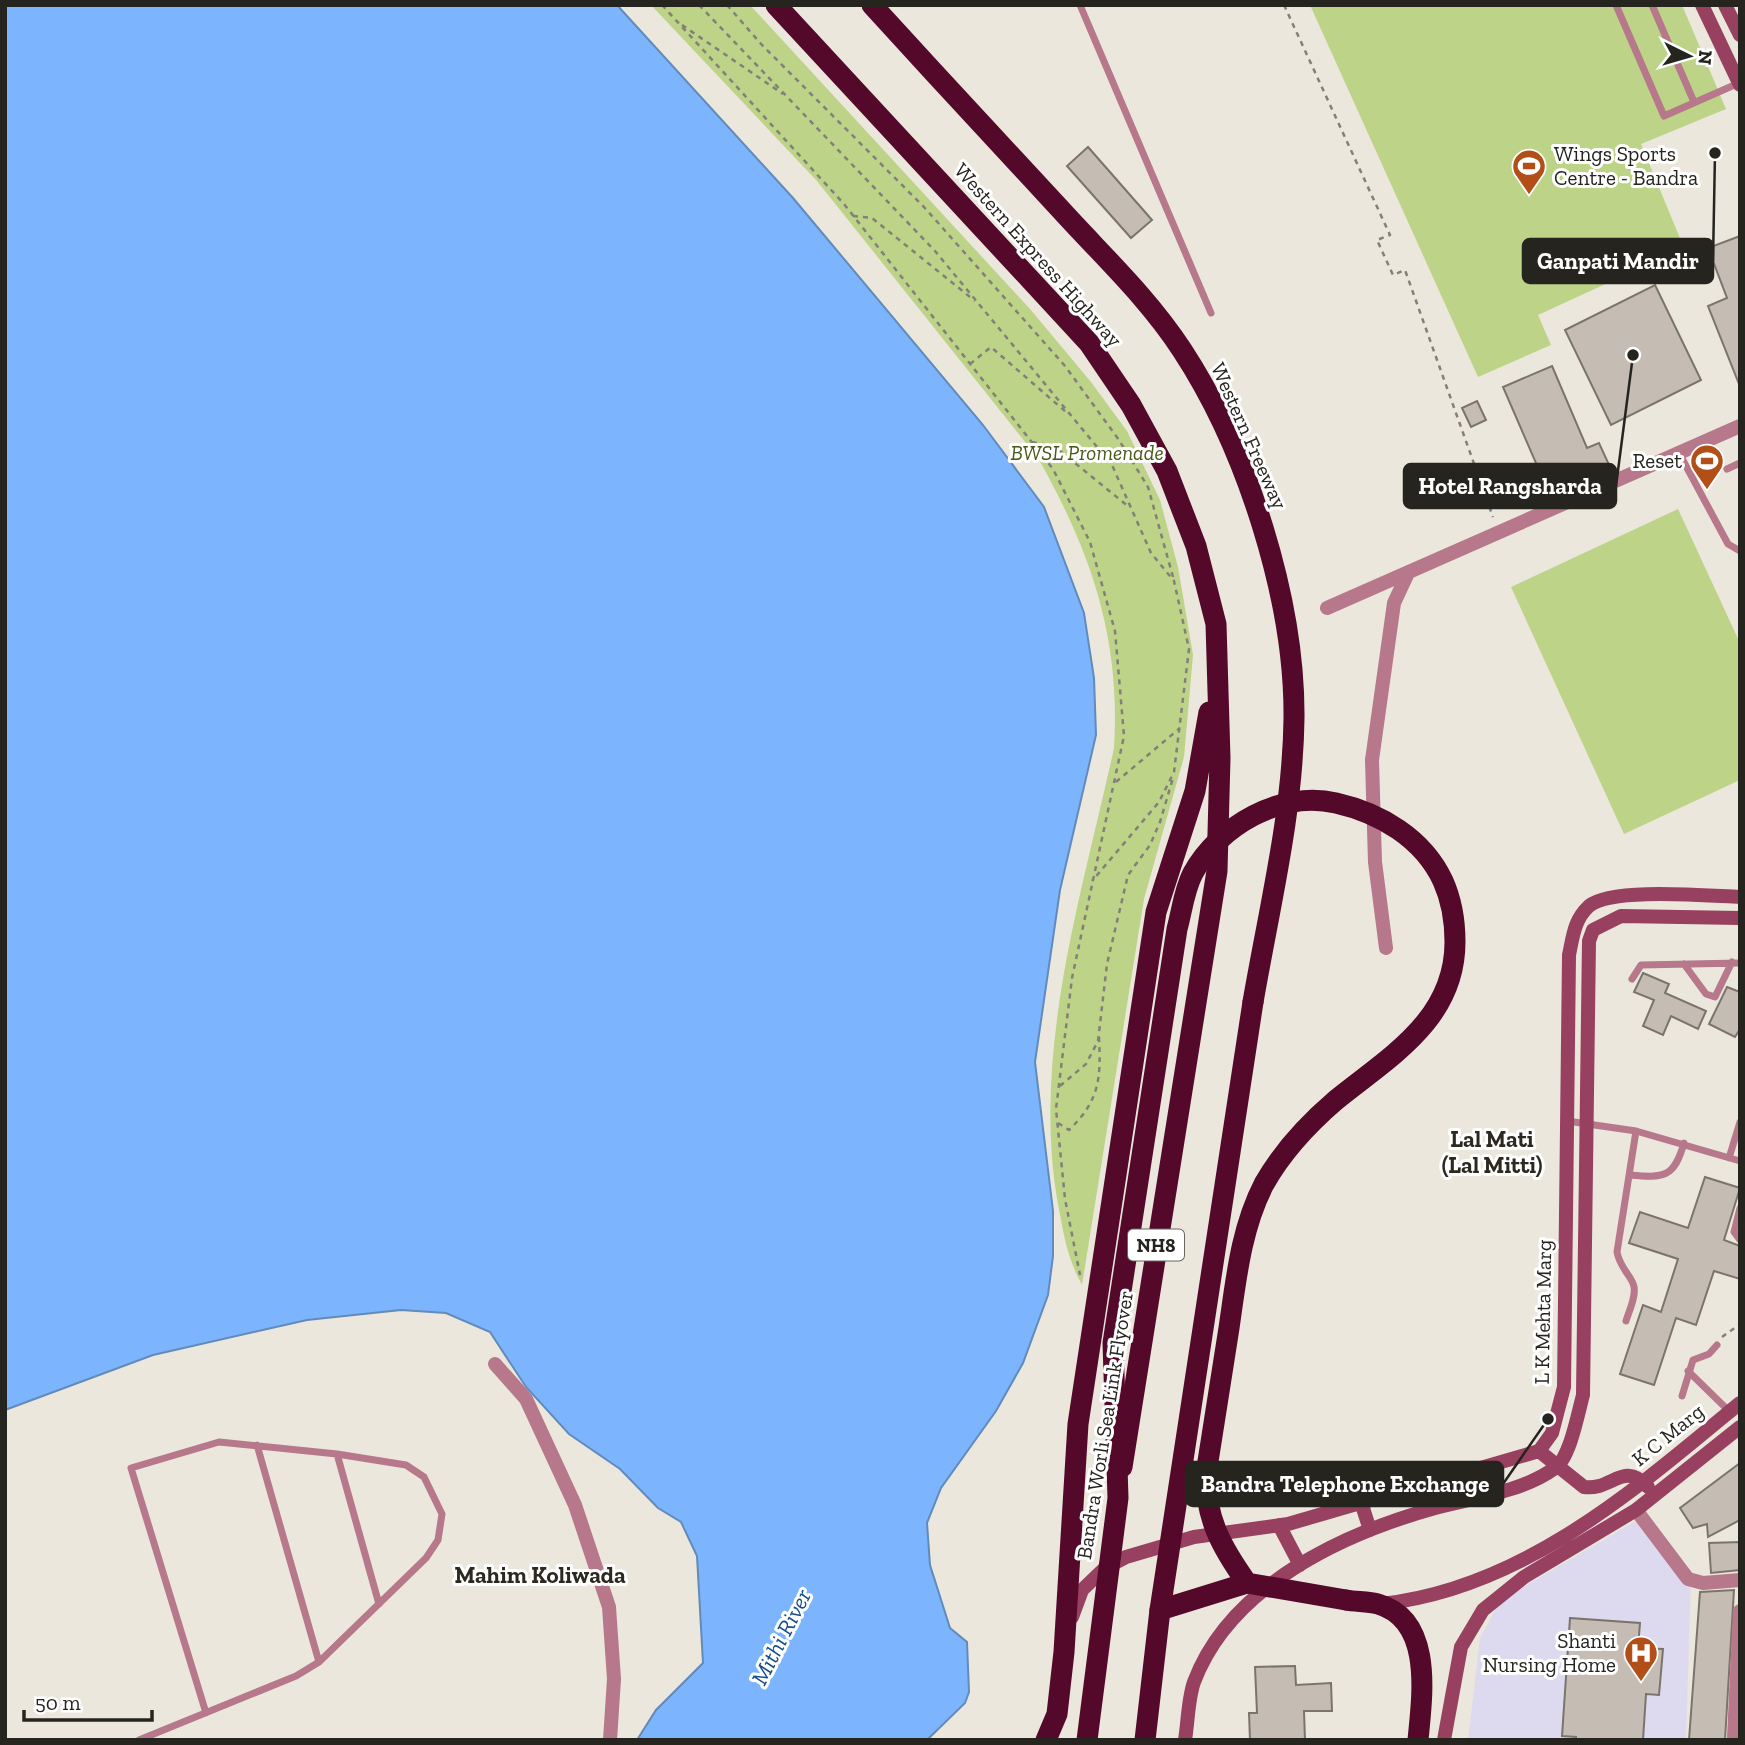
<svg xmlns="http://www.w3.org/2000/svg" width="1745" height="1745" font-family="'Zilla Slab',serif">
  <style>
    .commercial { fill: #dddaf0 }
    .green { fill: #bdd387 }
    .water { fill: #7cb5fd; stroke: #628aba; stroke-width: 2 }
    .building { fill: #c5bdb4; stroke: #7b746c; stroke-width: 2 }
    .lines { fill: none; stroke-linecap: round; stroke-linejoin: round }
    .path { stroke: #828078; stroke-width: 2.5; stroke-dasharray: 5 5; stroke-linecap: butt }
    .lane { stroke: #b6788a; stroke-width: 7 }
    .street { stroke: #b6788a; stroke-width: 14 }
    .secondary { stroke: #98405f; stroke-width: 14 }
    .highway { stroke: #54092a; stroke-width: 21 }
    .highway-bridge { stroke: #54092a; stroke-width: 21 }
    .labels { text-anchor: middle; stroke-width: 6; stroke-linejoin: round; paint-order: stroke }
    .shield { fill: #fff; stroke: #666662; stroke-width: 2 }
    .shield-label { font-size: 19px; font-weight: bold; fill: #25241f }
    .poi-label { font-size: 21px; fill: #25241f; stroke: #fff; text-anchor: end }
    .street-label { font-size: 21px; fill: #25241f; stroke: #fff }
    .park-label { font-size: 21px; font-style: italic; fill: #495817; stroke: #fff }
    .neighbourhood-label { font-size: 23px; font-weight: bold; fill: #2c2921; stroke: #fff }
    .water-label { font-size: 23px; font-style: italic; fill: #154d8d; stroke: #fff }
    .leader { fill: none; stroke: #25241f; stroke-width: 2.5 }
    .callout-dot { fill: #25241f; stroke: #fff; stroke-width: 2.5 }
    .callout { fill: #25241f; stroke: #25241f; stroke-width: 2.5 }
    .callout-label { font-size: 23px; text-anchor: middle; font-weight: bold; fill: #fff }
  </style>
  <rect width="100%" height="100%" fill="#ebe7dc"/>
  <path class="commercial" d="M1634,1522L1651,1523L1691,1579L1686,1740H1468L1480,1638L1500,1601Z"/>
  <path class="green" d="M651,5H750L1030,309L1091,382L1127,431L1160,500L1178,567L1193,655L1184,757L1144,899L1082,1285C1067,1257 1064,1236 1058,1204C1031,1053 1082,895 1114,748C1121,638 1091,552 1038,458L817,181Z
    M1310,5H1682L1726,109L1641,144L1684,248L1538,315L1551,345L1478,377Z
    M1678,509L1740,643V780L1624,834L1511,587Z"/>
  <path class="water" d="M5,5H617L793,198L983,425L1044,507L1084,613L1094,678L1096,735L1060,890L1035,1062L1053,1211V1256L1048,1295L1023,1363L996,1411L941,1488L927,1523L930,1565L950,1628L967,1642L969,1692L965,1703L927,1740H637L656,1710L703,1663L697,1556L681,1522L658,1508L620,1469L569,1434L526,1387L490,1332L446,1313L401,1310L307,1320L153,1355L5,1410Z"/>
  <path class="building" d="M1088,147L1152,220L1131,238L1067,166Z
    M1740,236V383L1739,384L1708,306L1727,298L1708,248Z
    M1655,285L1701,380L1611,425L1565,330Z
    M1552,366L1587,448L1599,443L1610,467L1549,493L1503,387Z
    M1477,401L1486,420L1471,427L1462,408Z
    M1643,973L1669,984L1665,993L1706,1011L1698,1029L1671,1016L1663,1035L1643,1026L1654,1000L1634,992Z
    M1727,987L1740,992V1029L1735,1037L1709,1024Z
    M1705,1177L1740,1188L1724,1240L1740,1246V1279L1714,1271L1696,1325L1676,1318L1654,1385L1620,1374L1643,1305L1661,1312L1678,1259L1629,1243L1640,1212L1688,1228Z
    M1740,1463V1520L1708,1537L1707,1524L1693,1528L1680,1508Z
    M1740,1542V1570L1711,1573L1709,1543Z
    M1734,1590L1725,1740H1689L1700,1592Z
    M1570,1618L1640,1623L1638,1648L1663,1649L1659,1695L1646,1694L1643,1740H1576V1737L1562,1736Z
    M1295,1666L1296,1685L1331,1683L1332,1711H1304L1305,1740H1250L1249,1713H1257L1255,1667Z"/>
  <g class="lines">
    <path class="path" d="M662,5L844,204L1053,469L1090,542L1115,631L1124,736L1072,978L1056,1109L1065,1199L1080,1275
      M699,5L935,251L1112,465L1151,553L1174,581L1189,649L1174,772L1159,802L1092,881
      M727,5L762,45L924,207L1065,366L1119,440L1148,487L1173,577
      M1284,5L1390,235L1377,240L1393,275L1405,270L1493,517
      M682,25L783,94
      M853,216L872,218L975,301
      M970,364L991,347L1066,412
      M1032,442L1054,446L1129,507
      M1116,782L1180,728
      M1060,1086L1086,1064L1098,1041L1107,964L1128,875L1150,845L1160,822L1173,778
      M1058,1123L1069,1130C1100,1100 1101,1078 1099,1037
      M1722,1337L1740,1324"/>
    <path class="lane" d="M1080,5L1211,313
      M1616,5L1664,116L1739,83
      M1652,5L1694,102
      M1679,453L1728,544L1740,551
      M1727,469L1740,463
      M1684,964L1706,994L1715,997L1732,962
      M1632,979L1641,965L1740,963
      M1567,1121L1636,1131L1740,1161
      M1729,1158L1740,1122
      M1630,1175C1664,1178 1674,1178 1684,1143
      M1740,1208L1734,1232L1740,1240
      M1626,1321C1629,1311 1636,1297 1634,1287C1633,1277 1620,1269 1617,1252L1636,1131
      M1688,1371L1730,1412
      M1682,1396L1693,1360L1709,1354L1717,1345
      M257,1445L319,1662
      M337,1454L379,1604
      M139,1740L296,1676L319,1662L426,1558L438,1540L442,1514L424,1477L406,1465L337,1454L219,1442L131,1468L206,1713"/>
    <path class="street" d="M1327,608L1740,426
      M1386,948L1375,862L1372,760L1394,603L1408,573
      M495,1364L526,1399L575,1505L609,1607L614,1679L610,1740
      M1636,1510L1688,1579L1703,1583L1740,1580
      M1734,1737L1740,1611"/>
    <path class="secondary" d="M1702,5L1740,85
      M1725,5L1740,35
      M1539,1451L1584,1487C1612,1491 1623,1460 1648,1487
      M1361,1502L1370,1530
      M1279,1525L1300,1565
      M1381,1604C1522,1589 1635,1490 1740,1403
      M1072,1617L1082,1590L1105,1568L1126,1557L1194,1537L1288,1524L1539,1451L1552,1433L1564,1387L1569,955C1573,936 1574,920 1589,906C1611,887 1709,896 1740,897
      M1185,1740C1188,1722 1188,1699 1194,1682C1230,1586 1342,1534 1435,1508C1473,1498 1522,1492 1555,1468C1570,1458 1578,1413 1583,1395L1589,941L1593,930L1621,916L1740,918
      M1444,1740L1461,1647L1483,1610L1524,1577L1636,1510L1740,1427"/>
    <path class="highway" d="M776,5L1089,343L1131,405L1167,471L1196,546L1216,624L1220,758L1217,871L1122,1467
      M872,5C935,74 999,143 1062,211C1103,256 1149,299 1182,350C1247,449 1295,600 1294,718C1293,813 1269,909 1253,1002
      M1346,1600C1356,1602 1368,1601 1378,1604C1434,1620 1422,1697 1418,1740
      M1160,1610L1247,1583
      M1046,1740L1057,1714L1064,1652L1078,1424L1156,912L1195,791L1209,712"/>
    <path class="highway-bridge" d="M1087,1740L1118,1498L1113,1343L1177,929C1182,911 1184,890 1193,873C1219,826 1281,790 1336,803C1380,813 1423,838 1443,881C1452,901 1455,920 1455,942C1455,1020 1389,1057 1336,1100C1308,1124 1282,1152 1264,1184C1241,1228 1236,1280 1229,1328C1221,1377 1214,1425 1206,1474C1205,1518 1222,1548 1247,1583L1346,1600
      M1145,1740L1160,1610L1253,1002"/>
  </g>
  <defs>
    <g id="stadium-pin" transform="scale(1.75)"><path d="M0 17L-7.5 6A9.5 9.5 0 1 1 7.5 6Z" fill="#b24f19" stroke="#fff"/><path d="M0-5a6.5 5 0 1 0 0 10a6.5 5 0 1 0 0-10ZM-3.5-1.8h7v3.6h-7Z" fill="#fff"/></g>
    <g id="hospital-pin" transform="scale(1.75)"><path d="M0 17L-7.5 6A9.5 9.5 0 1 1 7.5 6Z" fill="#b24f19" stroke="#fff"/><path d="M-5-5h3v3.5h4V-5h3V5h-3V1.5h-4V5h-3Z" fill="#fff"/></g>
  </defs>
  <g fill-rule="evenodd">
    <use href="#stadium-pin" x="1529" y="166"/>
    <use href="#stadium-pin" x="1707" y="461"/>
    <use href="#hospital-pin" x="1641" y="1653"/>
  </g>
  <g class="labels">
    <rect class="shield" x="1128" y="1229.5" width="56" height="31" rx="5"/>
    <g class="shield-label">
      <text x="1156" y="1252">NH8</text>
    </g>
    <g class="poi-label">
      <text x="1554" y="161" text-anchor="start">Wings Sports<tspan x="1554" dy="24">Centre - Bandra</tspan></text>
      <text x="1682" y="468">Reset</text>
      <text x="1616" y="1648">Shanti<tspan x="1616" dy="24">Nursing Home</tspan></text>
    </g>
    <g class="street-label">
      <text transform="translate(1038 255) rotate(48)" y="7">Western Express Highway</text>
      <text transform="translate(1249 436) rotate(66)" y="7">Western Freeway</text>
      <text transform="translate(1543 1312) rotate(-89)" y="7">L K Mehta Marg</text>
      <text transform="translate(1105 1425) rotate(-81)" y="7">Bandra Worli Sea Link Flyover</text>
      <text transform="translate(1668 1435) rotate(-39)" y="7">K C Marg</text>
    </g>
    <g class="park-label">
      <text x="1087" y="460">BWSL Promenade</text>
    </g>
    <g class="neighbourhood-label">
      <text x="1492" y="1147">Lal Mati<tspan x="1492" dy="26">(Lal Mitti)</tspan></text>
      <text x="540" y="1583">Mahim Koliwada</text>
    </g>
    <g class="water-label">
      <text transform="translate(781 1637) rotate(-63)" y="8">Mithi River</text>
    </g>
  </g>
  <path class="leader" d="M1715 153L1713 261M1633 355L1616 486M1548 1419L1503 1484"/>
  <g class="callout-dot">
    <circle cx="1715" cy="153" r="7"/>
    <circle cx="1633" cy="355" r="7"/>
    <circle cx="1548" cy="1419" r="7"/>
  </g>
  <g class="callout">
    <rect x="1523" y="239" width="190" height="44" rx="7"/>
    <rect x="1404" y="464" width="212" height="44" rx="7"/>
    <rect x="1186" y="1462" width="317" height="44" rx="7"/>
  </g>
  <g class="callout-label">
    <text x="1618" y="269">Ganpati Mandir</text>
    <text x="1510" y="494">Hotel Rangsharda</text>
    <text x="1345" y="1492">Bandra Telephone Exchange</text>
  </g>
  <rect width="1745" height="1745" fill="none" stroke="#25241f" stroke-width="14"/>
  <g transform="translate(1689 56) rotate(95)" stroke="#ffffff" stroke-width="5" paint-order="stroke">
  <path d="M0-5L12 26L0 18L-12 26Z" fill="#25241f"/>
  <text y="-10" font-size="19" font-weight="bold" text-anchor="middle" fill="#25241f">N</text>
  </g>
  <path d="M24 1710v10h128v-10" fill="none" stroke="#25241f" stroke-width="3.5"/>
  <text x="35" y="1710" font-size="21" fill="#25241f" stroke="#ffffff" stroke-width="5" paint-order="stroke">50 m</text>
</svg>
